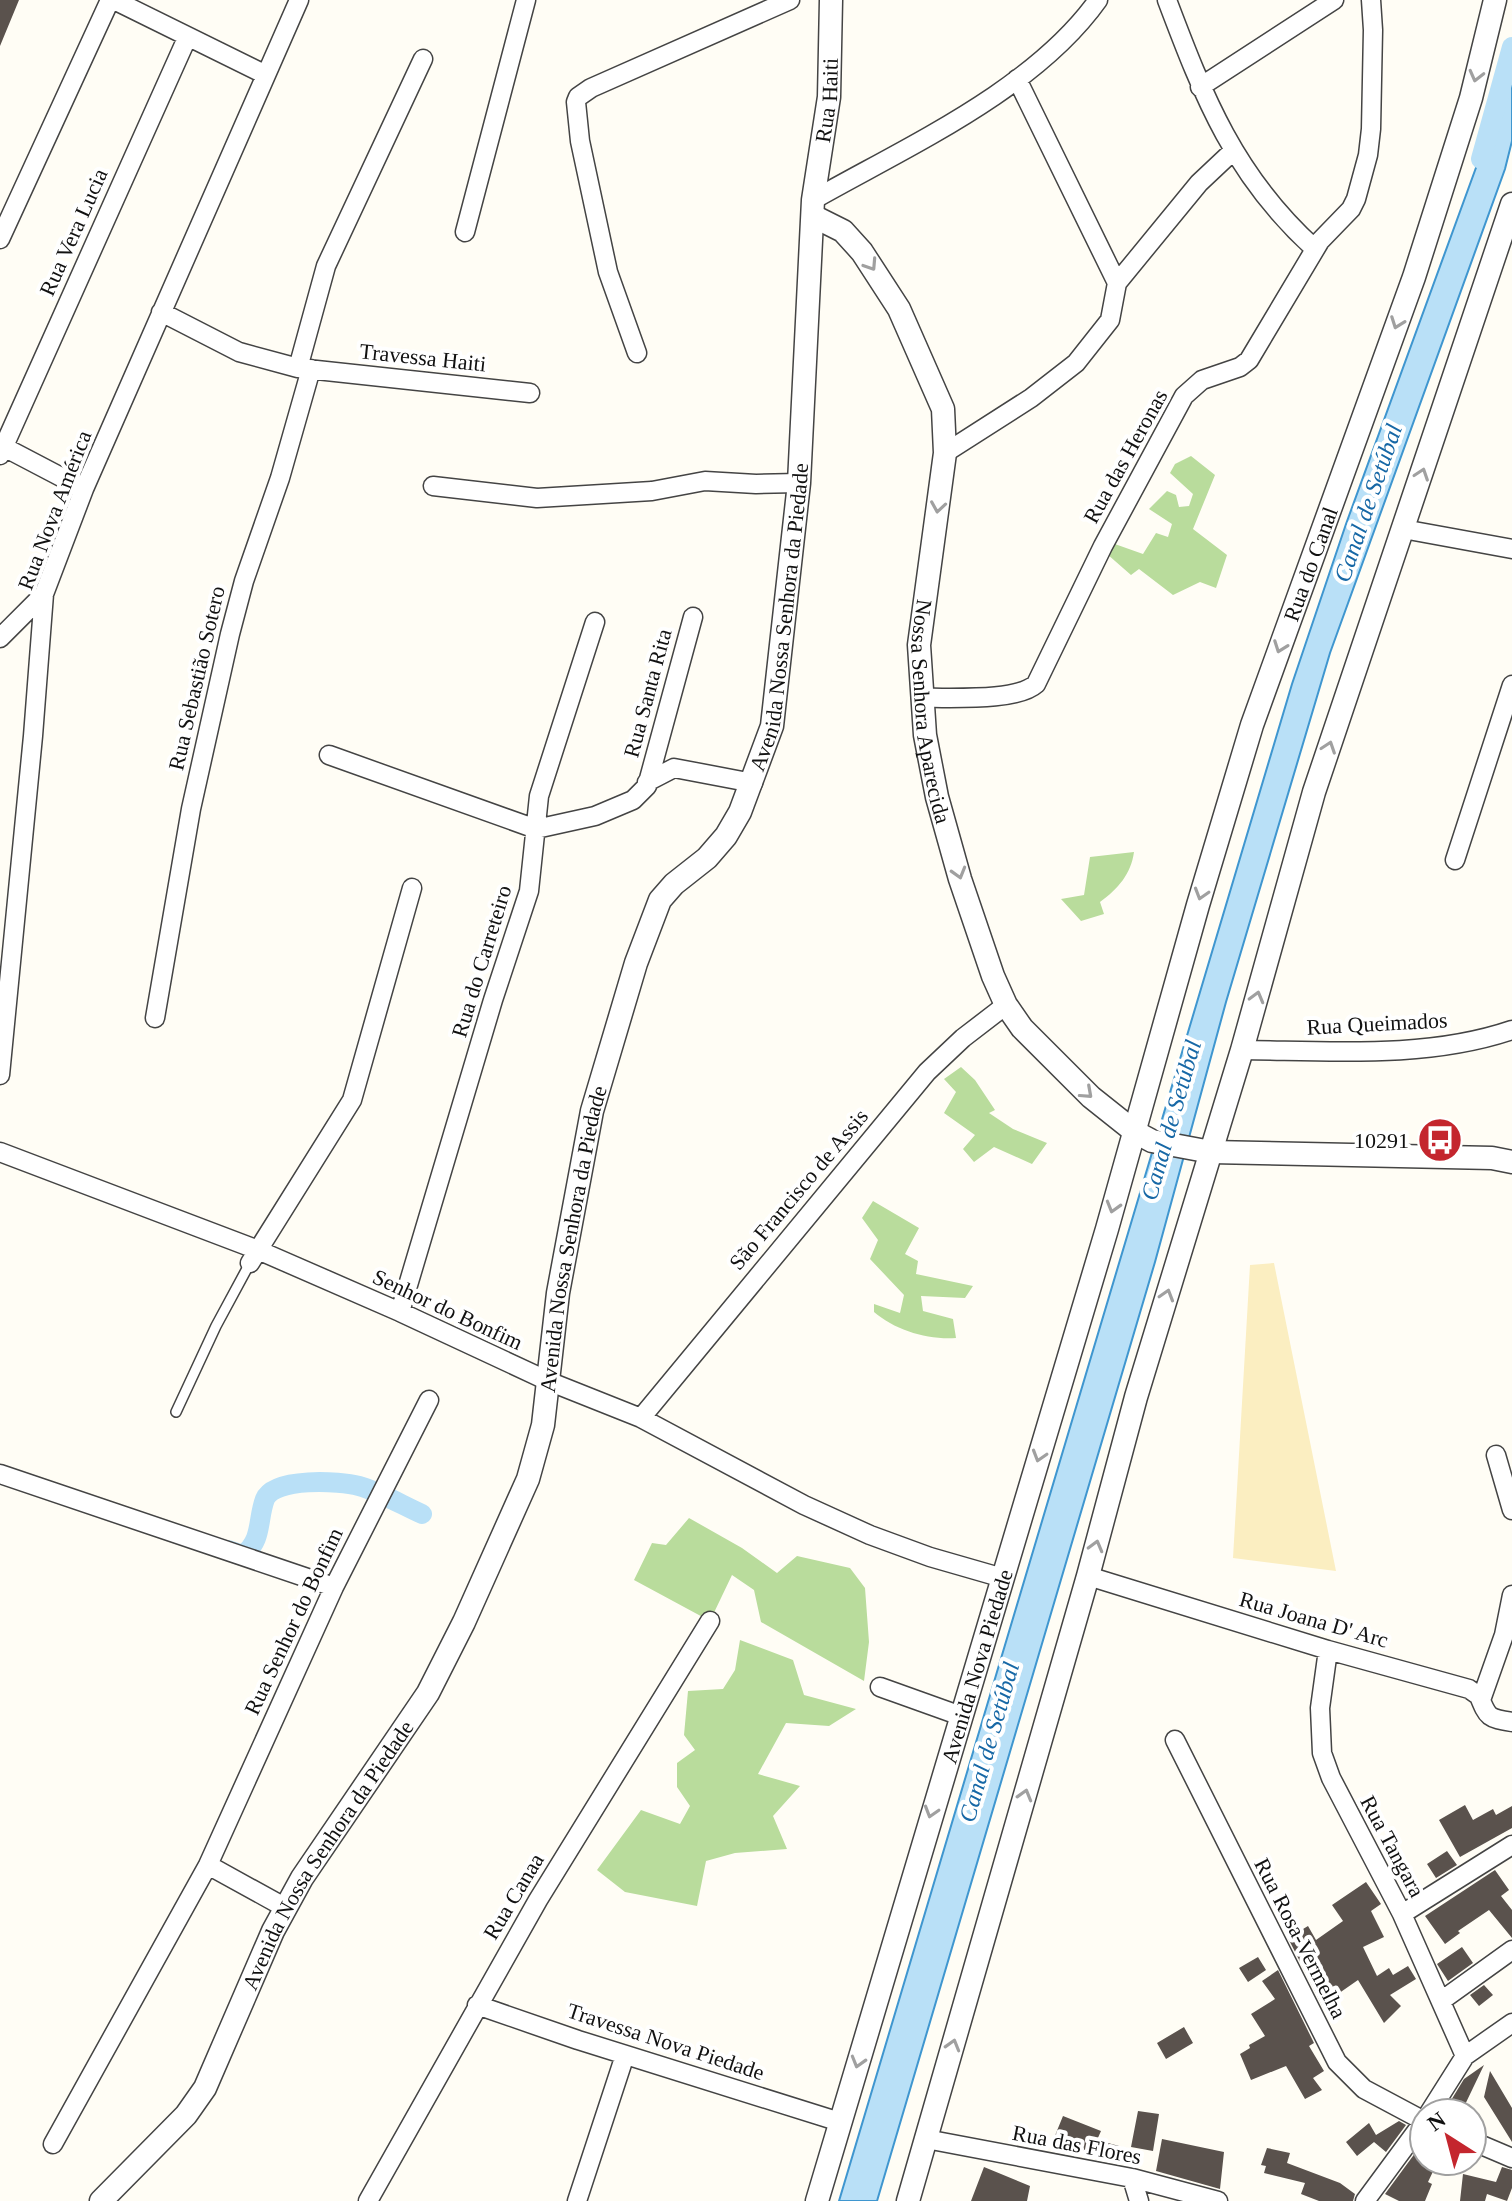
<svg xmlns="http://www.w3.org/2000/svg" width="1512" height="2201" font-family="Georgia,serif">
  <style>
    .forest { fill: #b9dc9c }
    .sand { fill: #fbeec1 }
    .water { fill: #b9e0f7; stroke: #3f96cf; stroke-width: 2 }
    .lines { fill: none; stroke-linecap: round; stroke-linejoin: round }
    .canal { stroke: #b9e0f7; stroke-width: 20 }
    .building { fill: #5a524d }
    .service-casing { stroke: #444; stroke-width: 12 }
    .minor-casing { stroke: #444; stroke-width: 21 }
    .tertiary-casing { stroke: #444; stroke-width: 25 }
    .service { stroke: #fff; stroke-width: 9 }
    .minor { stroke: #fff; stroke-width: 18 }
    .tertiary { stroke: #fff; stroke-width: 22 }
    .oneway { stroke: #a0a0a0 }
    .labels { text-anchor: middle; stroke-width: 8; stroke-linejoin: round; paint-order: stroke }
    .street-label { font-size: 22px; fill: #111; stroke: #fff }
    .poi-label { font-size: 22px; fill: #111; stroke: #fff; text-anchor: end }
    .water-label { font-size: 24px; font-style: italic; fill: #1768a6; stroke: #fff }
  </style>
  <rect width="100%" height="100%" fill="#fffdf5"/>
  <path class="forest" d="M1191,456L1215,475L1193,529L1227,555L1216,588L1200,582L1173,595L1139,569L1131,575L1107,554L1112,543L1143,554L1156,533L1168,537L1172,524L1149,509L1167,491L1176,495L1179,507L1189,506L1193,494L1170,473L1175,464Z
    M1134,852C1131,874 1118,889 1100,902L1104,914L1081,921L1061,899L1084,895L1090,857Z
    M961,1067L975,1080L995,1110L989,1113L1013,1129L1047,1143L1032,1164L994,1147L974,1162L963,1149L975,1135L944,1113L956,1092L944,1079Z
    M873,1201L919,1228L905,1254L918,1261L916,1274L973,1286L965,1298L921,1296L923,1311L953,1319L956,1338C927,1340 895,1330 874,1312V1304L900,1313L904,1295L870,1259L878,1240L862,1218Z
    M689,1518L742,1548L777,1573L797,1556L850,1568L865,1588L869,1642L864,1681L761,1622L754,1590L732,1575L710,1621L634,1580L652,1543L666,1545Z
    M740,1640L793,1660L804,1695L856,1709L829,1726L786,1723L758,1774L800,1786L773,1816L787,1849L735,1853L706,1861L697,1906L625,1892L597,1870L641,1810L680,1824L690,1806L677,1787V1763L695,1750L684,1735L688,1691L723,1689L735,1670Z"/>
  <path class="sand" d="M1274,1263L1278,1283L1336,1571L1233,1558L1250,1265Z"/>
  <path class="water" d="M1512,47V141L1505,169L1330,653L1226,1002L1155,1262L877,2201H839L1292,684L1346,524L1489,132Z"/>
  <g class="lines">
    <path class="canal" d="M1481,159L1512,47
      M228,1550L243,1555C263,1540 257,1520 265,1499C274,1477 340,1481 359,1486C380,1492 402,1505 422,1514"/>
  </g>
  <path class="building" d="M0,0H19L0,46Z
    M1465,1805L1473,1820L1493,1809L1496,1815L1512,1806V1828L1460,1857L1439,1820Z
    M1447,1851L1457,1865L1436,1878L1427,1864Z
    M1495,1870L1509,1890L1501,1896L1512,1910V1938L1489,1910L1458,1931L1460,1933L1445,1944L1425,1916Z
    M1366,1882L1381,1904L1371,1911L1384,1937L1363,1947L1377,1976L1389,1968L1393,1975L1408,1966L1416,1979L1390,1995L1401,2006L1384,2023L1358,1980L1322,2005L1288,1938L1308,1926L1316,1940L1343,1921L1332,1905Z
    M1462,1947L1473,1963L1448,1981L1437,1964Z
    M1258,1957L1266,1970L1248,1982L1239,1968Z
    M1278,1970L1314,2043L1309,2046L1324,2071L1313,2078L1322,2090L1305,2099L1286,2066L1251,2080L1240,2054L1250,2048L1249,2045L1265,2036L1251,2014L1275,1999L1262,1981Z
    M1484,1985L1493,1995L1479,2006L1470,1995Z
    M1184,2027L1193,2043L1166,2059L1157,2043Z
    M1484,2065L1461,2113H1458L1450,2102L1464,2079Z
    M1490,2071L1512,2108V2142L1484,2097Z
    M1138,2111L1159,2114L1153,2151L1131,2147Z
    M1063,2116L1101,2131L1097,2140L1119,2146L1114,2162L1095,2159L1096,2156L1054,2138Z
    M1399,2121L1406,2125L1386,2152L1374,2142L1357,2156L1346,2142L1369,2123L1376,2135Z
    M1162,2139L1224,2152L1220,2189L1156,2171Z
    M1424,2141V2161H1438L1428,2182L1432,2184L1425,2201H1399L1385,2194Z
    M1267,2148L1290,2153L1287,2163L1340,2183L1355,2194L1353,2201H1319L1301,2194L1305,2183L1264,2173L1266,2166L1261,2165Z
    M984,2167L1030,2186L1027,2201H971Z
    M1502,2167L1512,2170V2188L1507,2201L1487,2194L1485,2201H1460L1463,2174L1496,2182Z"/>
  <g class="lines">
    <g class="service-casing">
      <path id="service" d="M176,1412L216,1326L250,1263"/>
    </g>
    <g class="minor-casing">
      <path id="minor" d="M114,0L266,75
        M1167,0C1204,98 1235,177 1315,249
        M1017,79L1117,283
        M1200,87L1334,0
        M813,200C908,146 1034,90 1098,0
        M465,232L526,0
        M0,239L110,0
        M1117,283L1199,183L1233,151
        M161,312L239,352L298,368L530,393
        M637,353L608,272L580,141L576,102L578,97L591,88L790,0
        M298,368L326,266L423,59
        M0,445L84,489
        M945,453L1031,398L1076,363L1110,320L1117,283
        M0,455L187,38
        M433,486L537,498L652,491L705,481L756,484L799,483
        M1403,529L1512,549
        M0,638L44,594
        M921,698C949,697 1016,702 1036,684L1103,546L1184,396L1202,380L1240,367L1249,360L1320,241L1351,209L1356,199L1368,155L1371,129L1373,30L1371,0
        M329,755L536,829L595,816L633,800L647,786L693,617
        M647,782L674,768L753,783
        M1455,860L1512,685
        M155,1018L191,809L230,634L244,581L280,478L311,369
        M1242,1050C1331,1051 1427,1059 1512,1030
        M0,1075L33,736L44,594L84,489L299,0
        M0,1152L258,1250L400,1312L548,1381L641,1418L804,1505L870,1535L930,1557L1003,1578
        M250,1263L352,1100L412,888
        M400,1312L493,1000L529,891L539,796L595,622
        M641,1418L927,1072L963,1038L1006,1005
        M1496,1455L1512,1510
        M0,1474L334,1587
        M1088,1576L1328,1650L1469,1689L1479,1696C1488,1718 1488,1718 1512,1722
        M1328,1650L1320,1708L1322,1753L1331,1778L1402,1914L1465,2056
        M880,1687L961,1716
        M1481,1700L1504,1635L1512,1595
        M1175,1740L1337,2062L1364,2089L1424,2121
        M208,1865L286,1908
        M1402,1914L1512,1845
        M1441,2001L1512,1950
        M477,2005L578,2040L840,2122
        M1429,2113L1465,2056L1512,2023
        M926,2139L1132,2178L1218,2201
        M1472,2141L1512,2158
        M53,2144L208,1865L334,1587L429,1400
        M1132,2178L1139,2201
        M368,2201L538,1900L710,1621
        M577,2201L625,2055
        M1365,2201L1424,2121"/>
    </g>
    <g class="tertiary-casing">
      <g id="tertiary">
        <path id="s1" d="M813,216L843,231L862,252L899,309L943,409L945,453L919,645L925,735L937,797L960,879L993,976L1006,1005L1022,1028L1091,1097L1135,1132L1152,1141L1211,1152L1492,1158L1512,1162"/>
        <path id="s2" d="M101,2201L186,2115L205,2088L273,1931L302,1878L428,1693L464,1622L528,1479L543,1425L558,1293L592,1111L636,963L660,900L674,884L707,858L726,836L740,812L772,726L799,483L813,200L829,97L831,0"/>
        <path id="s3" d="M817,2201L1107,1229L1198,905L1252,725L1414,277L1471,98L1495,0"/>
        <path d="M908,2201L1088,1576L1136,1397L1242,1050L1314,792L1512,204"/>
      </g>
    </g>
    <use href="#service" class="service"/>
    <use href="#minor" class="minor"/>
    <use href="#tertiary" class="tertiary"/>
  </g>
  <defs><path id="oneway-chevron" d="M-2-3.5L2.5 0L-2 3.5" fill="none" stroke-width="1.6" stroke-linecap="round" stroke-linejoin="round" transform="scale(2)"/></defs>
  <g class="oneway">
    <use href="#oneway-chevron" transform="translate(1476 76) rotate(104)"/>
    <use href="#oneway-chevron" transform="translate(871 265) rotate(57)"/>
    <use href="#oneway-chevron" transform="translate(1397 323) rotate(110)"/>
    <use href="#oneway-chevron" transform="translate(1422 474) rotate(-71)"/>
    <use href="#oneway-chevron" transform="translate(938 507) rotate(99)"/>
    <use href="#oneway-chevron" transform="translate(1280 647) rotate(110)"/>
    <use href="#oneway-chevron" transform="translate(1329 747) rotate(-71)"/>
    <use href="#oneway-chevron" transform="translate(959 873) rotate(74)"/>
    <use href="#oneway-chevron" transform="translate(1201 894) rotate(107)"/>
    <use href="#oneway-chevron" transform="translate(1257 997) rotate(-75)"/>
    <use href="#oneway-chevron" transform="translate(1087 1093) rotate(42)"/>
    <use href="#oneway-chevron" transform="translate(1113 1207) rotate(106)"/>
    <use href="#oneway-chevron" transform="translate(1167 1295) rotate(-73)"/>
    <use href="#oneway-chevron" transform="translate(1039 1456) rotate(107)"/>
    <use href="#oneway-chevron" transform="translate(1096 1546) rotate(-75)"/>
    <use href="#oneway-chevron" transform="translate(1025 1795) rotate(-74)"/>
    <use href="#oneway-chevron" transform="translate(931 1812) rotate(107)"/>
    <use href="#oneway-chevron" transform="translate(953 2045) rotate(-74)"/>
    <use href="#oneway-chevron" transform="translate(858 2062) rotate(106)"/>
  </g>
  <defs>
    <g id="bus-disc" transform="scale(2.3)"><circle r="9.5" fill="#c4262e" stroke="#fff"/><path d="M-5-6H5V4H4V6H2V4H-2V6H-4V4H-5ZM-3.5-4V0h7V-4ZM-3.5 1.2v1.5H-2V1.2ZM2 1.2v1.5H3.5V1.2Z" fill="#fff"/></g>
  </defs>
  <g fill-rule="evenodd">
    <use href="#bus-disc" x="1440" y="1140"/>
  </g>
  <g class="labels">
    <g class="street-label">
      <text dy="8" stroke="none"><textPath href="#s2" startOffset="2282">Rua Haiti</textPath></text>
      <text transform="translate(73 232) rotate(-66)" y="8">Rua Vera Lucia</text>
      <text transform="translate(423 357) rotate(6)" y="8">Travessa Haiti</text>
      <text transform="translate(1125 456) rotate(-61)" y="8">Rua das Heronas</text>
      <text transform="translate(54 510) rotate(-69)" y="8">Rua Nova América</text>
      <text dy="8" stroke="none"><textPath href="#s3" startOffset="1710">Rua do Canal</textPath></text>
      <text dy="8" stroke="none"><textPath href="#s2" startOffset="1762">Avenida Nossa Senhora da Piedade</textPath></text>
      <text transform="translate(196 678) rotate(-77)" y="8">Rua Sebastião Sotero</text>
      <text transform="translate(647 693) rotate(-75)" y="8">Rua Santa Rita</text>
      <text dy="8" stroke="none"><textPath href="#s1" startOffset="544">Nossa Senhora Aparecida</textPath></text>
      <text transform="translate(481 961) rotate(-73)" y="8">Rua do Carreteiro</text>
      <text transform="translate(1377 1023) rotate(-3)" y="8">Rua Queimados</text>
      <text transform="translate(798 1189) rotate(-50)" y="8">São Francisco de Assis</text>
      <text dy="8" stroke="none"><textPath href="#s2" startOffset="1090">Avenida Nossa Senhora da Piedade</textPath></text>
      <text transform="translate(448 1309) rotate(25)" y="8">Senhor do Bonfim</text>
      <text transform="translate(1314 1619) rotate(16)" y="8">Rua Joana D' Arc</text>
      <text transform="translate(293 1621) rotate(-65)" y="8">Rua Senhor do Bonfim</text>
      <text dy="8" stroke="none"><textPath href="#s3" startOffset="558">Avenida Nova Piedade</textPath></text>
      <text transform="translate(1393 1846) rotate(62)" y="8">Rua Tangara</text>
      <text dy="8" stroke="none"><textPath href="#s2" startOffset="418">Avenida Nossa Senhora da Piedade</textPath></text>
      <text transform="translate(513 1896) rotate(-59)" y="8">Rua Canaa</text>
      <text transform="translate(1301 1938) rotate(63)" y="8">Rua Rosa-Vermelha</text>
      <text transform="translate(666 2041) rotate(18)" y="8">Travessa Nova Piedade</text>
      <text transform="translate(1077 2144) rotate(11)" y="8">Rua das Flores</text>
    </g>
    <g class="poi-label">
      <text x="1409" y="1148">10291</text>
    </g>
    <g class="water-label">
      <text transform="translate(1368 503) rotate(-71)" y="8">Canal de Setúbal</text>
      <text transform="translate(1171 1120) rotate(-74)" y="8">Canal de Setúbal</text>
      <text transform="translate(989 1742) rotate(-74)" y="8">Canal de Setúbal</text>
    </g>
  </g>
  <g transform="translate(1448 2137) rotate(324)"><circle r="38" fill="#ffffff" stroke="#a0a0a0" stroke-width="2"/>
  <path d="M0-6L14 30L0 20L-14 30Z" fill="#c4262e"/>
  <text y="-12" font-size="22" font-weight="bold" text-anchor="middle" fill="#111111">N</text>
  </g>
</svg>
